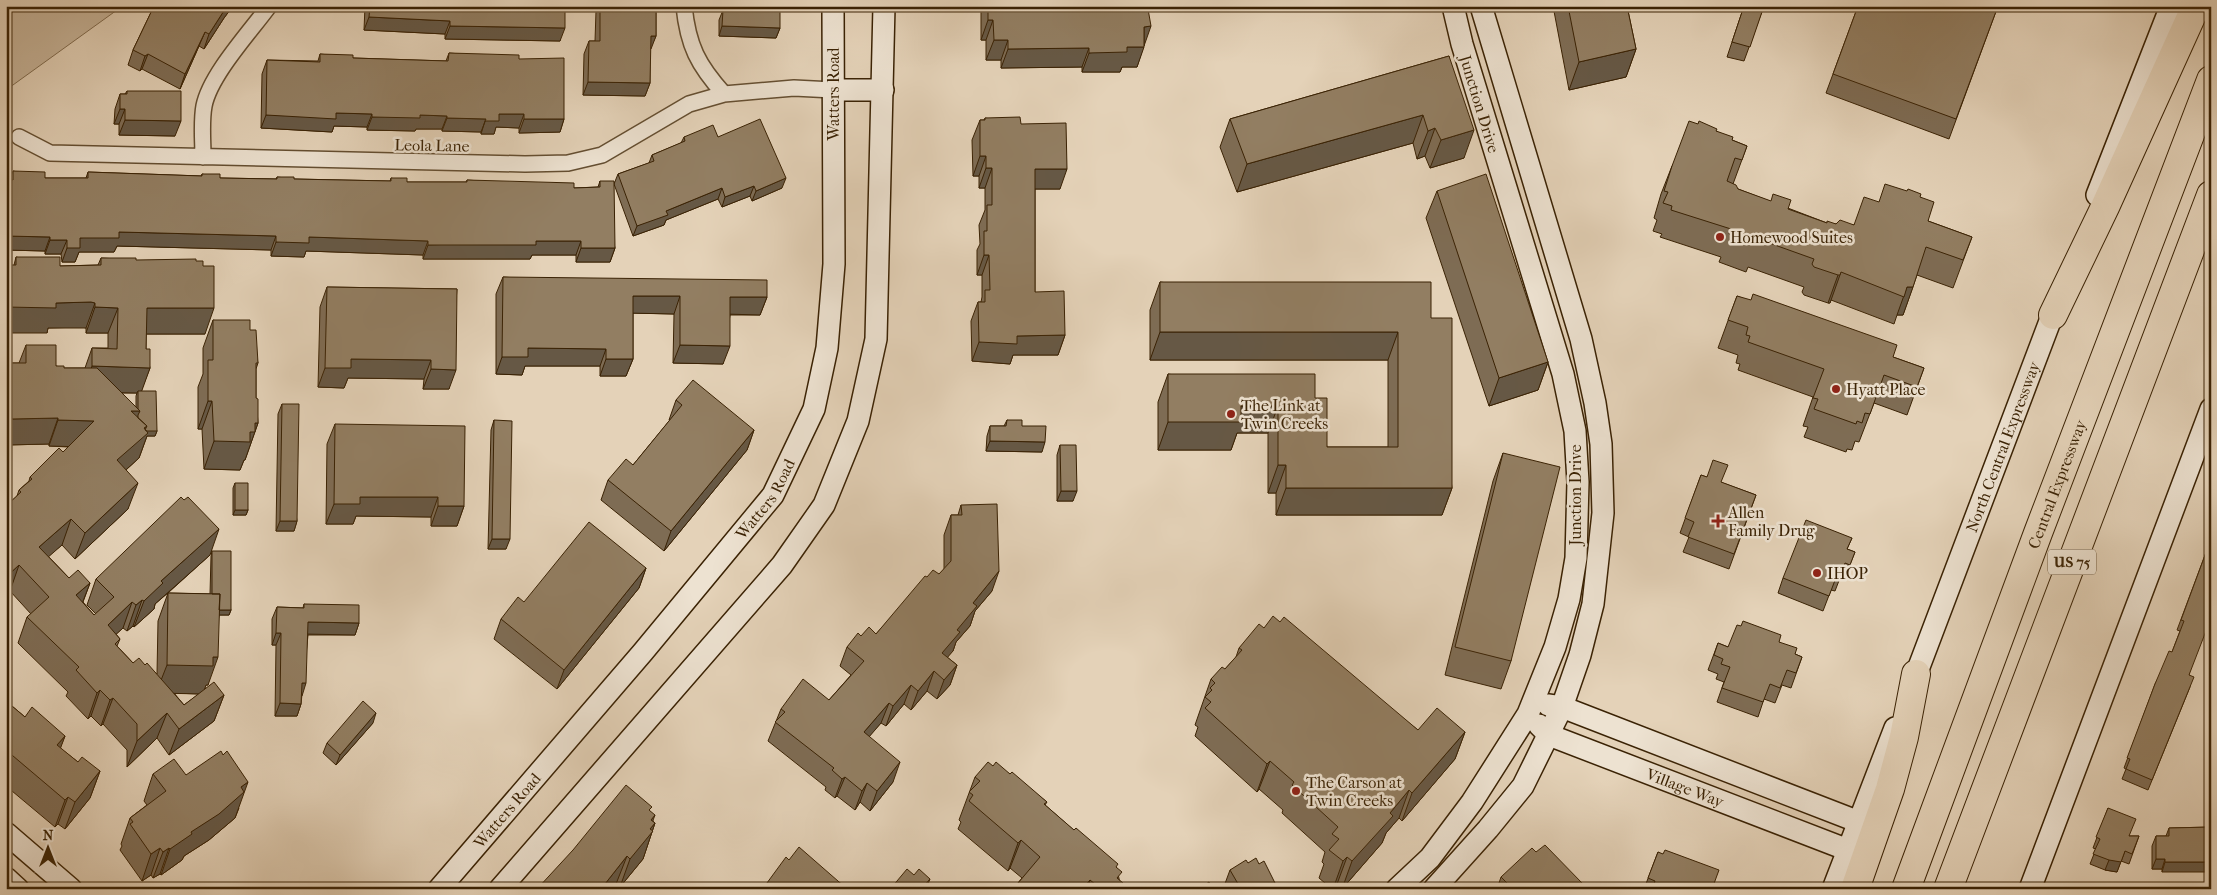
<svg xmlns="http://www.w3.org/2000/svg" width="2217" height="895" font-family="'IM FELL French Canon',serif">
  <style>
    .green { fill: #c7b499; stroke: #806b4e }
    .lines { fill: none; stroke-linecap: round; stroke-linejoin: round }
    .street-casing { stroke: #644e31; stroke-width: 18 }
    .secondary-casing { stroke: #3a2204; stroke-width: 24 }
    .highway-casing { stroke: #3a2204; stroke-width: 30 }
    .street { stroke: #ede2d1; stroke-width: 15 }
    .secondary { stroke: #ede2d1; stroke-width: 21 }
    .highway { stroke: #e4d2b8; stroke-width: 28 }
    .wall { fill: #7e6c54; stroke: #3a2204; fill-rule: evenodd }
    .shaded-wall { fill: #665845; stroke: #3a2204 }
    .building { fill: #927e62; stroke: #3a2204 }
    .poi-dot { fill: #8f2418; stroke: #ede2d1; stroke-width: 2 }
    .labels { text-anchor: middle; stroke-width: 5; stroke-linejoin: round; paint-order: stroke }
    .shield { fill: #ede2d1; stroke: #705c42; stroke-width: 1 }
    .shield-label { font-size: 15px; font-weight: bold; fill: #3a2204 }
    .street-label { font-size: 16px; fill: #3a2204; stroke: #ede2d1 }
    .poi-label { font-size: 16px; fill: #3a2204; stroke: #ede2d1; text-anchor: start }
  </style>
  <rect width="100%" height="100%" fill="#e4d2b8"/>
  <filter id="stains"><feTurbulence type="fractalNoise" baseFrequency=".004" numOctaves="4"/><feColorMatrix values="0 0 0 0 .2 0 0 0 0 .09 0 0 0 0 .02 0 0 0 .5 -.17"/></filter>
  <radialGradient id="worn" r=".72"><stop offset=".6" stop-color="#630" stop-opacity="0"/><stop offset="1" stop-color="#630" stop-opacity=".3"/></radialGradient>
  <path class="green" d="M6,6H119L117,10L6,90Z"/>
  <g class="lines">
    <g class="street-casing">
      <path id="street" d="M684,6C688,46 698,65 724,94
        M19,137L50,153L525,164L568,163L602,155L689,104L724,94L794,88L833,90
        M203,157C203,141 201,122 204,106C210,75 250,32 269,6"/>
    </g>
    <g class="secondary-casing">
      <g id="secondary">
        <path d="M833,90H883"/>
        <path d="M2097,195L2171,6"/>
        <path id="s1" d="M1911,688L2058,300"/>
        <path d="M1548,705L1562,707L1859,822"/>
        <path id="s2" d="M1539,725L1549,735L1848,850"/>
        <path d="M6,833L71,889"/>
        <path d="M6,878L18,889"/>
        <path id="s3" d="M439,889L643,652L773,495L814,409L827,348L834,264L833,6"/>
        <path d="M500,889L782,565L824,505L858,421L876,339L884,6"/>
        <path d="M1397,889L1430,858L1472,802L1528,714L1555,647L1569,599L1576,558L1578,482L1575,431L1563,374L1462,44L1453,6"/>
        <path d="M1434,889L1488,829L1523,786L1562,707L1580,655L1593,604L1603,513L1601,444L1595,403L1581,339L1481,6"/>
        <path d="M1833,889L1895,728"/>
        <path d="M2030,889L2211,409"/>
      </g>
    </g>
    <g class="highway-casing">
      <g id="highway">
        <path d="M2053,315L2105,207L2196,6"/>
        <path d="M1855,889L1890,789L1904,737L1916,674"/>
        <path id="s4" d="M1906,889L2038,533L2211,80"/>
        <path d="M1948,889L2211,195"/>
      </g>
    </g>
    <use href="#street" class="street"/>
    <use href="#secondary" class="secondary"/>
    <use href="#highway" class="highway"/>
  </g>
  <path class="wall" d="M154,6H233L224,18L204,49L199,46L180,89L142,69L140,71L128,65L133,50Z
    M365,6H656V36L650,49V83L645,96L583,95L584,54L589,41H595L596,11L565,10L560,41L445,39V34L364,30Z
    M981,6H1141L1144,45L1137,67H1122L1120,72H1082V67L1001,68V60H986V40H981Z
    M1553,6H1627L1636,49L1626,77L1569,90Z
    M1744,6H1764L1744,61L1727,57Z
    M1858,6H1998L1949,139L1826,93Z
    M723,10L780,28L776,38L719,36V20Z
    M449,53L519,59L564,119L560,132L519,133V128L496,127L494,134H481V132L442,131V129H416L415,131L367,130V127L334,126L332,132L261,128L262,74L267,60L318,61L320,54L353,58L446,61Z
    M1449,56L1464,158L1430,168L1425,156L1417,159L1413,143L1237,192L1220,147L1230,119Z
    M127,91L175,136L119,135V124H114L115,109L120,94H125Z
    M985,118L1021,124L1060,189H1035V292L1065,335L1058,355H1013L1010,364L972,361L971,321L978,302H981L982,297V275H977V250L980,244L979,225L985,210V188H979V176H973L972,140L980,120H984Z
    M1716,131L1732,140L1747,146L1733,184L1738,189L1827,223L1836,224L1854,225L1879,202L1920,197L1928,221L1972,237L1953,288L1917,275L1903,315H1897L1894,324L1831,300L1830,303H1828L1804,295L1802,292L1804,287L1748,267L1746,272L1719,262L1721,257L1660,237L1662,234L1653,231L1657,220L1654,218L1661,194L1672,166Z
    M684,137H718L782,188L752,201L750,196L722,207L718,199L666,220L664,225L633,236L614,184L618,174L649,163L652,155L681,143Z
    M13,171L45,178H86L88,172L201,176L202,174L220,178L276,179L277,177L294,179L390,181L391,178L407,182H466L467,180L574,188L598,187L600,181L615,248L610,262H576V255H532L530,259H423V255L306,251L304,257L271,256V250L117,246L114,252H79L75,262H62L61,254H45V251L6,250V179H10Z
    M1437,191L1548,362L1538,390L1489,406L1426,218Z
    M16,257L60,266L98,265L101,258L136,260L205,334H146V349L150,368L141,391L157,431L155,436H147L139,458L126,470L128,509L75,559L62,545L48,556L69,578L90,583L83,602L94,615L96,614L87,605L96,579L210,555L168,593L210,594L211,556L212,551L231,610L229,615H219L208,685H206L204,690L224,695L214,721L169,755L157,738L127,767V750L103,724L101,726L91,716L88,719L66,696L68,692L18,643L27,617L31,614L10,591L6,594V506L17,496L19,490L29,481L30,477L63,452L68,447L49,446V444L6,445V363H19L26,345L56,366L64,368H85L92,348H108V333H86V328L82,327L48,328L47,333L14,265ZM122,393H137L136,396V407ZM168,593L158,621L157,674L145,665L133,663L117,646L120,639L116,634L123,628L127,631L133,626L134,627L154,609L155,604ZM174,693L199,694L184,705Z
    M503,277L767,297L760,315H730L723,364L673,363L674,314L633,313V359L626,376H600V366H525L522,375L496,374V294Z
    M1160,282L1431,318L1452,488L1442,515H1276V493H1268V433H1237L1231,450H1158V402L1168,374L1315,398L1327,447H1388V360H1150V310Z
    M327,287L457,289L449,389H423L424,379L348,378L344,388L318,387L320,307Z
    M1737,296L1893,357L1924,368L1907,415L1874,403L1859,442L1855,441L1852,450L1847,449L1846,452L1804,437L1808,427L1803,426L1813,397L1738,370L1740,364L1736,363L1738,355L1718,348Z
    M213,320L250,330L258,363L256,369V398L258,423L245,460H244L240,470L204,469L202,429H198V387L203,374V348Z
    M676,400L754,430L747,450L664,551L601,500L608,480L633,465L670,420H669Z
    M282,404L297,521L294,531H276L278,414Z
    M494,420L506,549H488L491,430Z
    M1007,420L1022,426L1042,452L986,451L987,436L990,426H1004Z
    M335,424L464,506L457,526H431V517L356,516L353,524H326L327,444Z
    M1060,445L1073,501H1057V455Z
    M1503,453L1511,661L1501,689L1445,675L1493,481Z
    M1701,475L1756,495L1729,569L1683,552L1689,537L1680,533Z
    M235,483L248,510L246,515H233V488Z
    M961,505L992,591L975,611L970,626L956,642L953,651L947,657L957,665L950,685L937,699L927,691L911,710L904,704L886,726L881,723L869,736L893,782L870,811L860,802L855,810L837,796L835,798L825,790L826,787L768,741L781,709L829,700L851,675L840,666L847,647L861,636L876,634L927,577L939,574L944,569V535L951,515H958Z
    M1852,538L1847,549L1855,552L1849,567L1844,580L1840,578L1835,591L1831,590L1823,611L1778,593L1783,578Z
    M2211,539L2189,675L2190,687L2148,790L2122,779L2126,769L2124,768L2155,684L2172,652L2180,631L2177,630Z
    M646,568L639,588L557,689L494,639L501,619L524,602Z
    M304,604L359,623L355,635H308L301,704L297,716H275L276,645H272V619L277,607L303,608Z
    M1280,622L1418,730L1465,732L1455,759L1402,821L1399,818L1386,833L1382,843L1342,889L1337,884L1332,889L1319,878L1324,864L1322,862L1325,852L1282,813L1283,810L1259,789L1257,792L1195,736L1198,727L1195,725L1211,679L1225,669L1236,657L1239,648L1264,628Z
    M1779,642L1795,654L1802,657L1791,688L1782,685L1775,703L1764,699L1758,717L1717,702L1724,682L1716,679L1718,674L1708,670L1718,643L1728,647Z
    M6,701L25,717L65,736L60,748L78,762L100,771L90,798L65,829L58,824L55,827L6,786Z
    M373,723L336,765L323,753L327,743Z
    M993,766L1010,774L1047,802L1045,805L1117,868L1121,889H1013L1022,878L1010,868L1008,871L958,829L961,822L959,820L975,777Z
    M153,774L186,775L239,808L235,818L209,840L184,856L182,860L161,875L160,874L153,878L151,875L142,881L120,850L122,846L121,844L130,818L147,805L144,801Z
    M2108,808L2129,836H2139L2129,864L2121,861L2117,872L2105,870L2090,864L2096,849L2093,848Z
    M650,811L653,821L655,823L643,859L620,887L616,884L537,889Z
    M2211,827L2162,872V869H2152V846L2156,836H2166L2169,828Z
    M1536,852L1580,889H1497L1501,877Z
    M1658,852L1712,889H1644Z
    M1248,863L1259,864L1278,889H1223L1230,870Z"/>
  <path class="shaded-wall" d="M227,6H233L224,18L204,49L209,34Z
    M562,6H597L596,11L561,10Z
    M369,17L450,21L445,34L364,30Z
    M988,20H993L986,40H981Z
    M450,26L565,28L560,41L445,39Z
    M722,26L780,28L776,38L719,36Z
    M1151,26L1144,46V27Z
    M205,32L199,46L180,89L185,74Z
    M651,36H656L651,49H646Z
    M994,40H1008L1001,60H986Z
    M1127,47H1144L1137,67H1122L1120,72H1082L1089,53Z
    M1089,48L1082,67L1001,68L1008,49Z
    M1636,49L1626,77L1569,90L1579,62Z
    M148,54L142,69L140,71L145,56Z
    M588,82L650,83L645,96L583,95Z
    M120,109H125L119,124H114Z
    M336,113L372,114L367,127L334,126L332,132L261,128L266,115Z
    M499,114H524L519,128L496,127L494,134H481L485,121Z
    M420,115L447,116L442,129H416L415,131L367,130L372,117Z
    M1423,115L1413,143L1237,192L1247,164Z
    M447,118L486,119L481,132L442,131Z
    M524,119H564L560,132L519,133Z
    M125,120L181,121L175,136L119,135Z
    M1435,128L1425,156L1417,159L1428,131Z
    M1474,130L1464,158L1430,168L1441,140Z
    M980,156H986L979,176H973Z
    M986,168H992L985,188H979Z
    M1035,169H1067L1060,189H1027Z
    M786,178L782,188L752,201L756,191Z
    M754,186L750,196L722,207L725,197Z
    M722,188L718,199L666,220L664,225L633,236L637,226L666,211Z
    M119,232L276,236L271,250L117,246L114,252H79L75,262H62L67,248L80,238Z
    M6,236L50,237L45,251L6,250Z
    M309,237L428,241L423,255L306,251L304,257L271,256L276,242Z
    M50,240H67L61,254H45Z
    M536,241H581L576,255H532L530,259H423L428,245Z
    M581,248H615L610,262H576Z
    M984,255H989L982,275H977Z
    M1841,272L1830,303H1828L1838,275Z
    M1907,287H1913L1903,315H1897Z
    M633,296H680L674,314L626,313Z
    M730,297H767L760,315L724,314Z
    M91,302L95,303L86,328H48L47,333H6V307L56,303Z
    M95,307L118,308L108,333H86Z
    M147,308H214L205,334H137Z
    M1160,332H1398L1388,360H1150Z
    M1065,335L1058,355H1013L1010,364L972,361L979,342L1017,336Z
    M680,345L730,346L723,364L673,363Z
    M528,348L606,349L600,366H525L522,375L496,374L502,357Z
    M351,359L431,360L424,379L348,378L344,388L318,387L325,368Z
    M606,359H633L626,376H600Z
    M1548,362L1538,390L1489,406L1499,378Z
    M92,366L150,368L141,393L138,391L137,393L83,392Z
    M431,369L456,370L449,389H423Z
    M208,401H212L202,429H198Z
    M1241,406H1278L1268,433H1237L1231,450H1158L1168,422Z
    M131,411H140L131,437Z
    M6,418H12L6,434Z
    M58,418L49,444L6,445V436L12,419Z
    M58,420L94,421L85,447L49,446Z
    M255,423H258L245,460H244L240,470L204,469L214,441L250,432Z
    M147,426L157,431L155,436H147L139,458L108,486L117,460Z
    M754,430L747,450L664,551L671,531Z
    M990,441L1045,442L1042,452L986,451Z
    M1278,465H1286L1276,493H1268Z
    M138,483L128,509L75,559L85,533Z
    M1286,488H1452L1442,515H1276Z
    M1061,491H1077L1073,501H1057Z
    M360,497H438L431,517L356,516L353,524H326L334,504Z
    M438,506H464L457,526H431Z
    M235,510H248L246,515H233Z
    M71,519L62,545L30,573L39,547Z
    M280,521H297L294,531H276Z
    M219,529L210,555L155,604L154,609L134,627L144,601L161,581Z
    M492,539H510L506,549H488Z
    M19,565L10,591L6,594V577Z
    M646,568L639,588L557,689L564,670Z
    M999,571L992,591L975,611L970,626L956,642L953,651L935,672L942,653L957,630L973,603Z
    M90,583L80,609L76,595Z
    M142,600L133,626L127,631L136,605Z
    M132,602L123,628L98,651L108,625Z
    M212,610H231L229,615H210Z
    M308,622L359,623L355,635L303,634Z
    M276,633H281L276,645H272Z
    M213,657H218L208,685H206L203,694L156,693L167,665Z
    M957,665L950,685L937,699L944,680Z
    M934,671L927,691L911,710L918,691Z
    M302,683H306L302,696H297Z
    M911,685L904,704L886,726L893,706Z
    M100,690L91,716L88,719L97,693Z
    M224,695L214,721L169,755L179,729Z
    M113,698L103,724L101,726L110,700Z
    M280,703L301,704L297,716H275Z
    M889,703L881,723L857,751L864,732Z
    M167,713L157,738L127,767L137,741Z
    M376,713L373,723L336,765L340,755Z
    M1465,732L1455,759L1402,821L1412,793Z
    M65,736L55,763L57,745Z
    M1270,761L1259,789L1257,792L1267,764Z
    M900,762L893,782L870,811L877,791Z
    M100,771L90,798L65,829L75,802Z
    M845,777L837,796L835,798L842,779Z
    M248,782L235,818L209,840L184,856L182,860L161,875L170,849L241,787Z
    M867,783L860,802L855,810L862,791Z
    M1409,790L1399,818L1386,833L1382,843L1342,889L1352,861L1390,813Z
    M68,797L58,824L55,827L65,800Z
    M655,815L646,839L650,829L655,823L643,859L620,887L630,859L651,820Z
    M1021,840L1010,868L1008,871L1018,843Z
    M160,848L151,875L142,881L151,854Z
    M169,848L160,874L153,878L163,852Z
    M2125,851L2117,872L2105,870L2109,860Z
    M627,856L616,884L612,889H601Z
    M1347,857L1337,884L1333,889L1343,861Z
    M2156,859H2165L2162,869H2152Z
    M2165,862H2211V872H2162Z
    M930,879L926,889H921Z
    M1090,880L1087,889H1082Z"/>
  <path class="building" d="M154,6H227L209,34L205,32L185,74L148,54L145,56L133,50Z
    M370,6H565V28L450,26V21L369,17Z
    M600,6H656V36H651L650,83L588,82L589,41H600Z
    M988,6H1141L1143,10L1148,9L1151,26L1144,27V47H1127V52L1089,53V48L1008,49V40H994L993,20H988Z
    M1568,6H1627L1636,49L1579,62Z
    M1744,6H1764L1750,47L1732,42Z
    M1858,6H1998L1956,119L1833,74Z
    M723,10H780V28L722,26Z
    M449,53L519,55V59L564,58V119H524V114H499V121H485L486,119L447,118V116L420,115V118L372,117V114L336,113V119L266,115L267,60L320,62V54L353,55V58L448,61Z
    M1449,56L1474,130L1441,140L1435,128L1428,131L1423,115L1247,164L1230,119Z
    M127,91H181V121L125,120V109H120V94H127Z
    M1020,117L1021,124L1066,123L1067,169H1035V292L1064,291L1065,335L1017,336V344L979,342L978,302H985V290H990L989,255H984V231H987V205H992V168H986V156H980V120H985V118Z
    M760,119L786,178L756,191L754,186L725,197L722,188L666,211L668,215L637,226L618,174L654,161L652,155L685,141L684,137L713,125L718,137Z
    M1689,121L1698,124L1699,121L1717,129L1716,131L1733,137L1732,140L1747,146L1742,160L1735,158L1727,181L1736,185L1738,189L1771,201L1773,194L1791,200L1788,209L1827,223V221L1836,224L1840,220L1854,225L1864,197L1879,202L1885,184L1907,191L1908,189L1921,194L1920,197L1934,202L1928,221L1972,237L1963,260L1926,247L1913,287H1907L1904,297L1841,272L1840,275H1838L1814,267L1812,264L1814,259L1758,239L1756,244L1729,234L1731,229L1671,210L1672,206L1663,203L1668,192L1664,191L1672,166Z
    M13,171L45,172V178H88V172L202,176V174H220V178L277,179V177H294V179L391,181V178H407V182H467V180L574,183V188L600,187V181H614L615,248H581V241H536V245H428V241L309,237V243L276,242V236L119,232V238H80V248H67V240H50V237L6,236V179L13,180Z
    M1486,174L1548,362L1499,378L1437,191Z
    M16,257H60V266L101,265V258H136V260L196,259V261H203V266H214V308H147L146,349H150V368L92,366V348L117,349L118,308L95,307V303L91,302L56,303V308L6,307V265H16Z
    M503,277L767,280V297H730V346L680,345V296H633V359H606V349L528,348V357H502Z
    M1160,282H1431V318H1452V488H1286V465H1278V406H1241V422H1168V374H1315V398H1327V447H1398V332H1160Z
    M327,287L457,289L456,370L431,369V360L351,359V368H325Z
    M1753,294L1897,345L1893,357L1924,368L1917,387L1884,375L1870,414L1865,413L1862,423L1857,421L1856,424L1814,409L1818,399L1813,398L1824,369L1748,342L1750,336L1746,335L1748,327L1728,320L1737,296L1751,300Z
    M213,320H250V330H256L258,363H256V398L258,399V423H255V432H250V442L214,441L212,401H208V360H213Z
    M26,345H56V366H64V368H97L140,411H131L147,426L144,428L148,433L117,460L138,483L85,533L71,519L39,547L69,578L78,570L90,583L76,595L94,615L114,597L96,579L181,497L184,500L188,497L219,529L161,581L163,583L144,601L142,600L136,605L132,602L108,625L120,639L115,644L133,663L139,658L145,665L147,663L184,705L214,682L224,695L179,729L167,713L137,741V724L113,698L110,700L100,690L97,693L76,670L79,667L27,617L49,597L19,565L6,577V506L21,492L19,490L32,479L30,477L59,448L63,452L94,421L58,420V418L12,419V418H6V363H26Z
    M693,380L754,430L671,531L608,480L626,459L633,465L682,405L676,400Z
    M138,391H156L157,431H147L145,430L147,426L138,418V415L140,411L138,409Z
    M282,404H299L297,521H280Z
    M494,420L512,421L510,539H492Z
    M1007,420H1022V426H1046L1045,442L990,441V426H1006Z
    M335,424L465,426L464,506H438V497H360V504H334Z
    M1060,445H1076L1077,491H1061Z
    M1503,453L1560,467L1511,661L1455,647Z
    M1713,460L1728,465L1721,482L1756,495L1734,554L1688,537L1694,522L1685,518L1701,475L1707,477Z
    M235,483H248V510H235Z
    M997,504L999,571L973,603L977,606L957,630L960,632L942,653L957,665L944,680L934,671L918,691L911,685L893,706L889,703L864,732L900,762L877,791L867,783L862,791L845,777L842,779L832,770L834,768L775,722L785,712L781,709L803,679L829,700L864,661L847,647L858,633L861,636L869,627L876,634L925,576L927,577L933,570L939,574L951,561V515H962L961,505Z
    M1806,520L1852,538L1847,549L1855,552L1850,565L1845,563L1840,577L1837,575L1829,596L1783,578Z
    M589,522L646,568L564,670L501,619L518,597L524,602Z
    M2211,539V618L2189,675L2194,677L2152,780L2126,769L2130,759L2127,758L2155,684L2169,651L2172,652L2184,621L2181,620Z
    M212,551H231V610H219L220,594H212Z
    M168,593L220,594L218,657H213V666L167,665Z
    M304,604L359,605V623L308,622L306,683H302L301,704L280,703L281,633H276L277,607L304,608Z
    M1273,616L1280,622L1284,617L1418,730L1437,708L1465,732L1412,793L1409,790L1390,813L1393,816L1352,861L1347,857L1343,861L1329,850L1339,839L1332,834L1338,827L1292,785L1294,782L1270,761L1267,764L1205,708L1211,702L1205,697L1212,690L1210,688L1215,683L1211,679L1222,667L1225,669L1242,650L1239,648L1259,624L1264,628Z
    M1743,621L1781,635L1779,642L1797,648L1795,654L1802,657L1796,673L1787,670L1780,688L1770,684L1763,702L1722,688L1730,667L1721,664L1723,659L1714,655L1718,643L1728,647L1737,625L1741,626Z
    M6,701L25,717L32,707L65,736L57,745L78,762L82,757L100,771L75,802L68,797L65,800L6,750Z
    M363,701L376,713L340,755L327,743Z
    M221,751L223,755L227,751L248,782L241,787L244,792L219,814L191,832L192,834L170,849L169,848L163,852L160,848L151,854L130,824L133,822L130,818L166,791L153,774L174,759L186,775Z
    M988,762L993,766L996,762L1010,774L1012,772L1047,802L1044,804L1074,830L1076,828L1118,864L1116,867L1122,872L1117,878L1123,883L1118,889H1101L1090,880L1082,889H1013L1040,857L1021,840L1018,843L969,801L973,795L969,792L980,781L975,777Z
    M626,785L652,807L649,810L655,815L651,820L655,823L650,829L653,831L630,859L627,856L601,889H537L573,850Z
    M2108,808L2136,819L2129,836H2139L2132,854L2125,851L2121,862L2109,860L2093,854L2100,839L2096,837Z
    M2211,827V862H2165V859H2156V836H2169V828Z
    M1545,845L1582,883L1576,889H1503L1508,884L1501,877L1532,848L1536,852Z
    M799,847L846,888V889H766L764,887L786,857L789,860Z
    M1665,850L1719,870L1712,889H1652L1655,881L1648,878L1658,852L1663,854Z
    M1256,858L1259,864L1264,861L1278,889H1241L1230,870L1246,860L1248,863Z
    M907,869L914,875L919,869L930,879L921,889H894L892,887Z
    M1209,882L1213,889H1199Z"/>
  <g class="poi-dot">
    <circle cx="1720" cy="237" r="5"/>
    <circle cx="1836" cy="389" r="5"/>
    <circle cx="1231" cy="414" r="5"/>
    <path d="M1715.5 513.5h5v5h5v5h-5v5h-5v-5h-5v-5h5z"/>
    <circle cx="1817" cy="573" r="5"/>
    <circle cx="1296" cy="791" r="5"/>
  </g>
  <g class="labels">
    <rect class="shield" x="2048" y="549.5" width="48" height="25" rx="4"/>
    <g class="shield-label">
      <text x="2072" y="567">US 75</text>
    </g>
    <g class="street-label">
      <text transform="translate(833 94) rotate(-90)" y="6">Watters Road</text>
      <text transform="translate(1480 104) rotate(73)" y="6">Junction Drive</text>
      <text transform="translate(432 145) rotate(1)" y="6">Leola Lane</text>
      <text dy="6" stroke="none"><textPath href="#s1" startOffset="258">North Central Expressway</textPath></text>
      <text dy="6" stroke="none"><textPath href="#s4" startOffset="432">Central Expressway</textPath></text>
      <text transform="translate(1575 495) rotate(-90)" y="6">Junction Drive</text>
      <text dy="6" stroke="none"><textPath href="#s3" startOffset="509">Watters Road</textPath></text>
      <text dy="6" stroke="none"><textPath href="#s2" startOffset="160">Village Way</textPath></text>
      <text dy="6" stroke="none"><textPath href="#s3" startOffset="104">Watters Road</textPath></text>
    </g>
    <g class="poi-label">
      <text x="1730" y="243">Homewood Suites</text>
      <text x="1846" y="395">Hyatt Place</text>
      <text x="1241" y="411">The Link at<tspan x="1241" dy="18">Twin Creeks</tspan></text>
      <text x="1728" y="518">Allen<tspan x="1728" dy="18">Family Drug</tspan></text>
      <text x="1827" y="579">IHOP</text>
      <text x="1306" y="788">The Carson at<tspan x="1306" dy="18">Twin Creeks</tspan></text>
    </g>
  </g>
  <rect width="2217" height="895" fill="none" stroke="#e4d2b8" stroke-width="25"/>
  <rect x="8" y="8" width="2202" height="880" fill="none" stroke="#3a2204" stroke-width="2.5"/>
  <rect x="12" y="12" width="2192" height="870" fill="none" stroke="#3a2204"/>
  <g transform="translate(48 848)" stroke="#ede2d1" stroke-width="4" paint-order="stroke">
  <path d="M0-4L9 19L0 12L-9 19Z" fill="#3a2204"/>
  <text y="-8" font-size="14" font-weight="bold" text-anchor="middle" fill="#3a2204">N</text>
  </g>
  <rect width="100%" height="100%" filter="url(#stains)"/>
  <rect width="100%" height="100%" fill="url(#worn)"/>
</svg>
